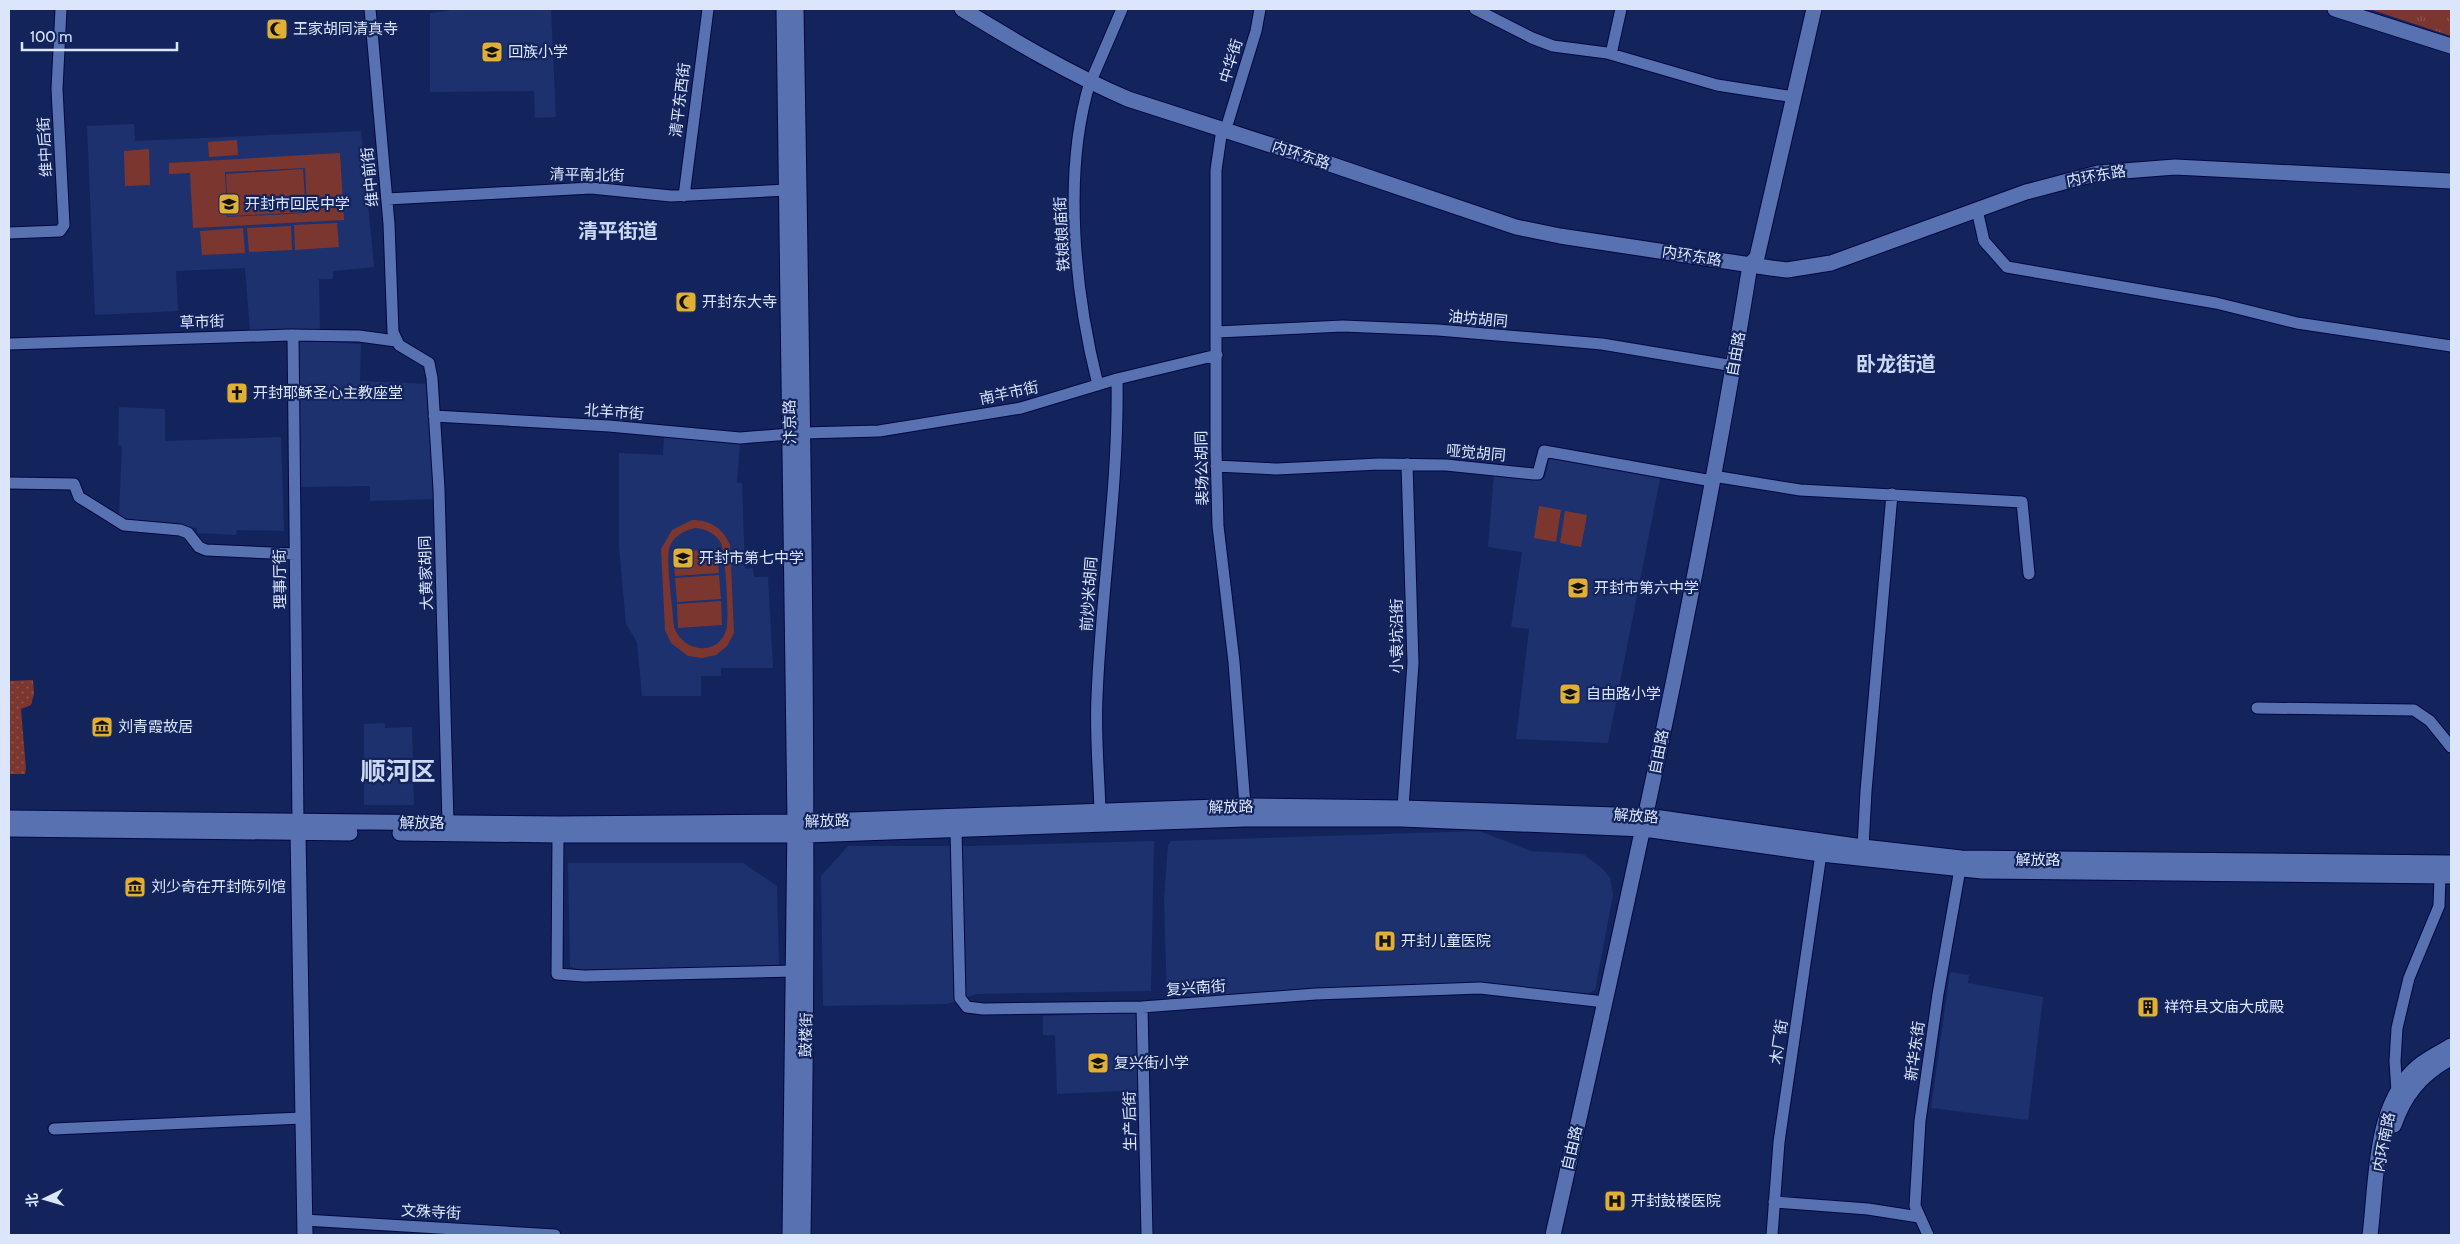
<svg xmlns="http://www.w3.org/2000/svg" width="2460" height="1244" font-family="Cabin,'Noto Sans SC',sans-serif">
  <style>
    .built { fill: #1d316e }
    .grass { fill: #7c3630; fill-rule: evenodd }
    .park { fill: url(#park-tufts) }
    .garden { fill: url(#garden-dots) }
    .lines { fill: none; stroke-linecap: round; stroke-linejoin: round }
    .street-casing { stroke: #030740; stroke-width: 13 }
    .secondary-casing { stroke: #030740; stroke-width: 17 }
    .street { stroke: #5872b1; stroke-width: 11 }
    .secondary { stroke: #5872b1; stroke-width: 15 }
    .labels { text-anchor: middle; stroke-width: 4.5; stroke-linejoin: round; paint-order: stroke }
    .poi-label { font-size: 15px; fill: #dbe5fb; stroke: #13245d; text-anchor: start }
    .street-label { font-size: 15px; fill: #dbe5fb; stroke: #13245d }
    .district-label { font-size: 20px; font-weight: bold; fill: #cbd8f4; stroke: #13245d }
    .town-label { font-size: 25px; font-weight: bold; fill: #cbd8f4; stroke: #13245d }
  </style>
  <defs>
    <pattern id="park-tufts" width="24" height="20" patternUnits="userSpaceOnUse" patternTransform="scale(1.25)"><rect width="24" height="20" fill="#7c3630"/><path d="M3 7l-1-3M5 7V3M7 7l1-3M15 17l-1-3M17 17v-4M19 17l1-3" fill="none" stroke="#8e534f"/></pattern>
    <pattern id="garden-dots" width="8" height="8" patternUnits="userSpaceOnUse" patternTransform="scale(1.25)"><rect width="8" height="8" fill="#7c3630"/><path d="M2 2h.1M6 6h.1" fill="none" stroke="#8e534f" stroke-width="1.8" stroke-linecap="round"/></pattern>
  </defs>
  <rect width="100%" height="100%" fill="#13245d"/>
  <path class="built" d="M451,9H551L556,117L535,118L534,91L430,92V13L448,11Z
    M134,124L135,141L361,131L374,267L333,271V279H319L320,332H250L245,268L176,271L178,311L95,315L87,126Z
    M297,340L361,344L360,381L429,384L436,499L370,501V486L298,487Z
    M119,407L165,409V441L281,437L284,531L237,530L236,535L197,533V528L127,523L119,514L122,446L118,445Z
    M664,436L740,442L737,483H742L745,569L753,568L754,577H768L773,668H721V676H701V696H642L637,642L626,624L619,548V453L663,455Z
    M1550,454L1661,474L1608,743L1516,739L1529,629L1511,627L1522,552L1488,547L1494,472L1545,478Z
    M385,723V728L412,727L414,805H364V724Z
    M1479,831L1531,851L1583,854L1603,869L1610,878L1613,895L1595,990L1584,995L1478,984L1316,988L1219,996L1167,997L1164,900L1168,845L1171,841Z
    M1154,841L1151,991L977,994L947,1004L823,1006L821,876L848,846H969Z
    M568,863H743L777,886L779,965L588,972L570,967Z
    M1950,972L1969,975L1968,983L2043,997L2028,1120L1931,1108Z
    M1138,1012L1141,1090L1057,1094L1055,1035H1043V1016Z"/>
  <path class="grass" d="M237,140L238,155L209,157L208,142Z
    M149,149L150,185L125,186L124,151Z
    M340,153L344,220L193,228L190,173L169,174V163ZM305,168L307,213L227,217L225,172Z
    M303,169L306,212L228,216L226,174Z
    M337,223L339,247L295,250L294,225Z
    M291,226L292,250L249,252L247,228Z
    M243,228L245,253L202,255L200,231Z
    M1539,506L1561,510L1556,542L1534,538Z
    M1565,511L1587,515L1581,547L1560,543Z
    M692,520C710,520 723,528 730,545L734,633L727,646L716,655L702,658L688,656L671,643L665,630L661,549L672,530ZM695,528C706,529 715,533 721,543C725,550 730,623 726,631C716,658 682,651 674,627C673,611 666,563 669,549C672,537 683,531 695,528Z
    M717,549L719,573L675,576L673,552Z
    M719,575L721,599L677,602L675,578Z
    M721,601L722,625L678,628L677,604Z"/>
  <path class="park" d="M2368,9H2451V36L2372,10Z"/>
  <path class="garden" d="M33,680L34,694L31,705L21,709L26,769L25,774H9V681Z"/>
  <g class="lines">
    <g class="street-casing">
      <path id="street" d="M370,9L389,224L393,332L399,345L429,363L432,378L439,489L448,823
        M1475,9L1532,38L1553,46L1607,53L1717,85L1794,97
        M1611,54L1621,9
        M1094,74L1122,9
        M1090,82C1062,173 1075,294 1098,385
        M1228,122L1256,31L1260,9
        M1222,129L1216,170V451L1218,526L1234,662L1245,806
        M684,196L708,9
        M387,199L591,188L671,196L787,190
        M1977,210L1984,241L2007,267L2216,303L2297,323L2451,346
        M9,233L60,231L64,225L57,89L61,9
        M1217,332L1343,326L1438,330L1602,344L1734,366
        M293,335L298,822
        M9,344L290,335L359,336L396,341
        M434,416L609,426L740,438L790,434
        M803,433L879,431L1021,408L1117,379L1217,355
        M1216,466L1277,469L1379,464L1446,465L1534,474H1538L1544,451L1712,481
        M1713,476L1800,490L2022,502L2029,574
        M9,483L74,484L79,497L124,525L180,530L188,533L199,547L206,550L295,554
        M2257,708L2414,710L2430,721L2451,747
        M1403,808L1413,663L1407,464
        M1100,811C1099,773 1095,735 1097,697C1101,591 1119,486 1117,379
        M956,830L960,998L967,1007L983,1009L1142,1007L1316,994L1480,988L1605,1002
        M558,835L557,974L584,976L795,971
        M1863,847L1866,791L1892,494
        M1142,1007L1147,1235
        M2397,1092L2395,1061L2397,1028L2409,978L2439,906L2440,876
        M54,1129L302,1118
        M1774,1202L1868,1209L1919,1217
        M304,1220L555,1235
        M1772,1235L1779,1142L1821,854
        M1928,1235L1915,1206L1920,1121L1938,994L1960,869"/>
    </g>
    <g class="secondary-casing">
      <path id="secondary" d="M784,9L795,822L790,1235
        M796,9C803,418 810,826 803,1235
        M962,9C1016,42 1070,74 1128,99L1324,162L1516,227L1560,236L1771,268L1787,270L1831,263L2026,192L2098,173L2175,167L2451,181
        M2335,9L2451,46
        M9,818L558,824L795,822L1245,806L1403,808L1647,816L1863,847L1961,858L2451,863
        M9,829L350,833
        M298,833L305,1235
        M400,833L558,835H807L1244,819H1401L1644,829L1821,854L1982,871L2451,876
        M2394,1125C2404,1095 2421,1075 2447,1060
        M1553,1235C1625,914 1698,591 1750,265L1757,257L1814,9
        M2370,1235C2377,1182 2373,1112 2413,1071C2423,1060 2438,1054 2451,1046"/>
    </g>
    <use href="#street" class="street"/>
    <use href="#secondary" class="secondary"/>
  </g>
  <defs>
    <g id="mosque-square" transform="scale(1.125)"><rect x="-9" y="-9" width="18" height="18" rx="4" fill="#dfb034" stroke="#13245d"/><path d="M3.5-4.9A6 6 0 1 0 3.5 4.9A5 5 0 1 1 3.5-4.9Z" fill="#111"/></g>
    <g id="school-square" transform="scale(1.125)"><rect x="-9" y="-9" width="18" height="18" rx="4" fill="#dfb034" stroke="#13245d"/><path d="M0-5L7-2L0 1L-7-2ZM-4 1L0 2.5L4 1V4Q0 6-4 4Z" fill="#111"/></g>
    <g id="church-square" transform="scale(1.125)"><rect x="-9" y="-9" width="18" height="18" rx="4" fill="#dfb034" stroke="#13245d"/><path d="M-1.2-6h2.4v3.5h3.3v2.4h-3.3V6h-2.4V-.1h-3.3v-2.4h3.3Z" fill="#111"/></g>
    <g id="museum-square" transform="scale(1.125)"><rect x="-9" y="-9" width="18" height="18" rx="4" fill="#dfb034" stroke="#13245d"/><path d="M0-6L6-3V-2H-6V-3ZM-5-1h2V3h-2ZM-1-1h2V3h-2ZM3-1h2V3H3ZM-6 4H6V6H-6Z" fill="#111"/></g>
    <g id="hospital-square" transform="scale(1.125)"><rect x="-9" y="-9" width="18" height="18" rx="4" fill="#dfb034" stroke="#13245d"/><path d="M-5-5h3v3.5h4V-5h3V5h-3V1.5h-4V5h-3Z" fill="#111"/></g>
    <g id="building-square" transform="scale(1.125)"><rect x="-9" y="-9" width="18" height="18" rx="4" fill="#dfb034" stroke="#13245d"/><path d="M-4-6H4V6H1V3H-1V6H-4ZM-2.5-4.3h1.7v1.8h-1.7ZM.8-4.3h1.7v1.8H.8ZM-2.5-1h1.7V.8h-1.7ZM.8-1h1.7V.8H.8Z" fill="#111"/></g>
  </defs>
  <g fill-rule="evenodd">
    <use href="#mosque-square" x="277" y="29"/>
    <use href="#school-square" x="492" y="52"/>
    <use href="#school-square" x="229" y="204"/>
    <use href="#mosque-square" x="686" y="302"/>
    <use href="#church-square" x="237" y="393"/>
    <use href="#school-square" x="683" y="558"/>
    <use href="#school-square" x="1578" y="588"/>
    <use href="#school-square" x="1570" y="694"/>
    <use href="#museum-square" x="102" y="727"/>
    <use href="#museum-square" x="135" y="887"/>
    <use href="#hospital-square" x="1385" y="941"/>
    <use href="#building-square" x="2148" y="1007"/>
    <use href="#school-square" x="1098" y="1063"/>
    <use href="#hospital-square" x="1615" y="1201"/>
  </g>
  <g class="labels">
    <g class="poi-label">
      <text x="293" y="34">王家胡同清真寺</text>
      <text x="508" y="57">回族小学</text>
      <text x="245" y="209">开封市回民中学</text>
      <text x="702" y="307">开封东大寺</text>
      <text x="253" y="398">开封耶稣圣心主教座堂</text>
      <text x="699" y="563">开封市第七中学</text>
      <text x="1594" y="593">开封市第六中学</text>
      <text x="1586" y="699">自由路小学</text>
      <text x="118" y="732">刘青霞故居</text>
      <text x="151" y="892">刘少奇在开封陈列馆</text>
      <text x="1401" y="946">开封儿童医院</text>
      <text x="2164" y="1012">祥符县文庙大成殿</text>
      <text x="1114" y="1068">复兴街小学</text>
      <text x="1631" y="1206">开封鼓楼医院</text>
    </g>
    <g class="street-label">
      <text transform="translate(1231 61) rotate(-73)" y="5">中华街</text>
      <text transform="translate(680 100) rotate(-83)" y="5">清平东西街</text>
      <text transform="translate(45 147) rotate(-93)" y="5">维中后街</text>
      <text transform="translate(1301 155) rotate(18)" y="5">内环东路</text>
      <text transform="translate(587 175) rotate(1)" y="5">清平南北街</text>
      <text transform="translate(2096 176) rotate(-10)" y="5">内环东路</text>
      <text transform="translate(370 177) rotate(-96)" y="5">维中前街</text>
      <text transform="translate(1062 234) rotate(-93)" y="5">铁娘娘庙街</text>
      <text transform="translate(1692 256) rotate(9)" y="5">内环东路</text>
      <text transform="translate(1478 319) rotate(5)" y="5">油坊胡同</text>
      <text transform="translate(202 322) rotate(-2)" y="5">草市街</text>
      <text transform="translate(1736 354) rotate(-80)" y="5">自由路</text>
      <text transform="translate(1009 393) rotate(-12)" y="5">南羊市街</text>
      <text transform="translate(614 412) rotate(4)" y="5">北羊市街</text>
      <text transform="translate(790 422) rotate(-91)" y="5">汴京路</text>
      <text transform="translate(1476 453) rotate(5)" y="5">哑觉胡同</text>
      <text transform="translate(1202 468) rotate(-91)" y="5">裴场公胡同</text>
      <text transform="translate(426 573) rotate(-92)" y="5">大黄家胡同</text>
      <text transform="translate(280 579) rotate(-91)" y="5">理事厅街</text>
      <text transform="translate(1089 594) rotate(-86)" y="5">前炒米胡同</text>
      <text transform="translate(1397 636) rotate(-90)" y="5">小袁坑沿街</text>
      <text transform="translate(1659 752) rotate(-79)" y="5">自由路</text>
      <text transform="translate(1231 807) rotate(-1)" y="5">解放路</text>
      <text transform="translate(1636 816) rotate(4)" y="5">解放路</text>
      <text transform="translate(827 821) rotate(-2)" y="5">解放路</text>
      <text x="422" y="828">解放路</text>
      <text x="2038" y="865">解放路</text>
      <text transform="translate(1196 988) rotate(-4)" y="5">复兴南街</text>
      <text transform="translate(806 1035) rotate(-89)" y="5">鼓楼街</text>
      <text transform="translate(1779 1042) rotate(-81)" y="5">木厂街</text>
      <text transform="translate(1915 1051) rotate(-82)" y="5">新华东街</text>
      <text transform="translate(1130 1121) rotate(-91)" y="5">生产后街</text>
      <text transform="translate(2384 1142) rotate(-79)" y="5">内环南路</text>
      <text transform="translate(1572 1148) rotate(-77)" y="5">自由路</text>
      <text transform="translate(431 1212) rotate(3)" y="5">文殊寺街</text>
    </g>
    <g class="district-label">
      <text x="618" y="238">清平街道</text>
      <text x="1896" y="371">卧龙街道</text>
    </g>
    <g class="town-label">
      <text x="398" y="780">顺河区</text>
    </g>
  </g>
  <rect width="2460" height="1244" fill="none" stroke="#dbe5fb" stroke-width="20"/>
  <g transform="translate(45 1199) rotate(265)" stroke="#13245d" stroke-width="4" paint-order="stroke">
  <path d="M0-4L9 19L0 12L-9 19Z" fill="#dbe5fb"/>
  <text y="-8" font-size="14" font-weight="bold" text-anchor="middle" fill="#dbe5fb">北</text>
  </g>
  <path d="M22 42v8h155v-8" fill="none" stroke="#dbe5fb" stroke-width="2.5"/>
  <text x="30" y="42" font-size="15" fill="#dbe5fb" stroke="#13245d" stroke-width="4" paint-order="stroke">100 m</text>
</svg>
